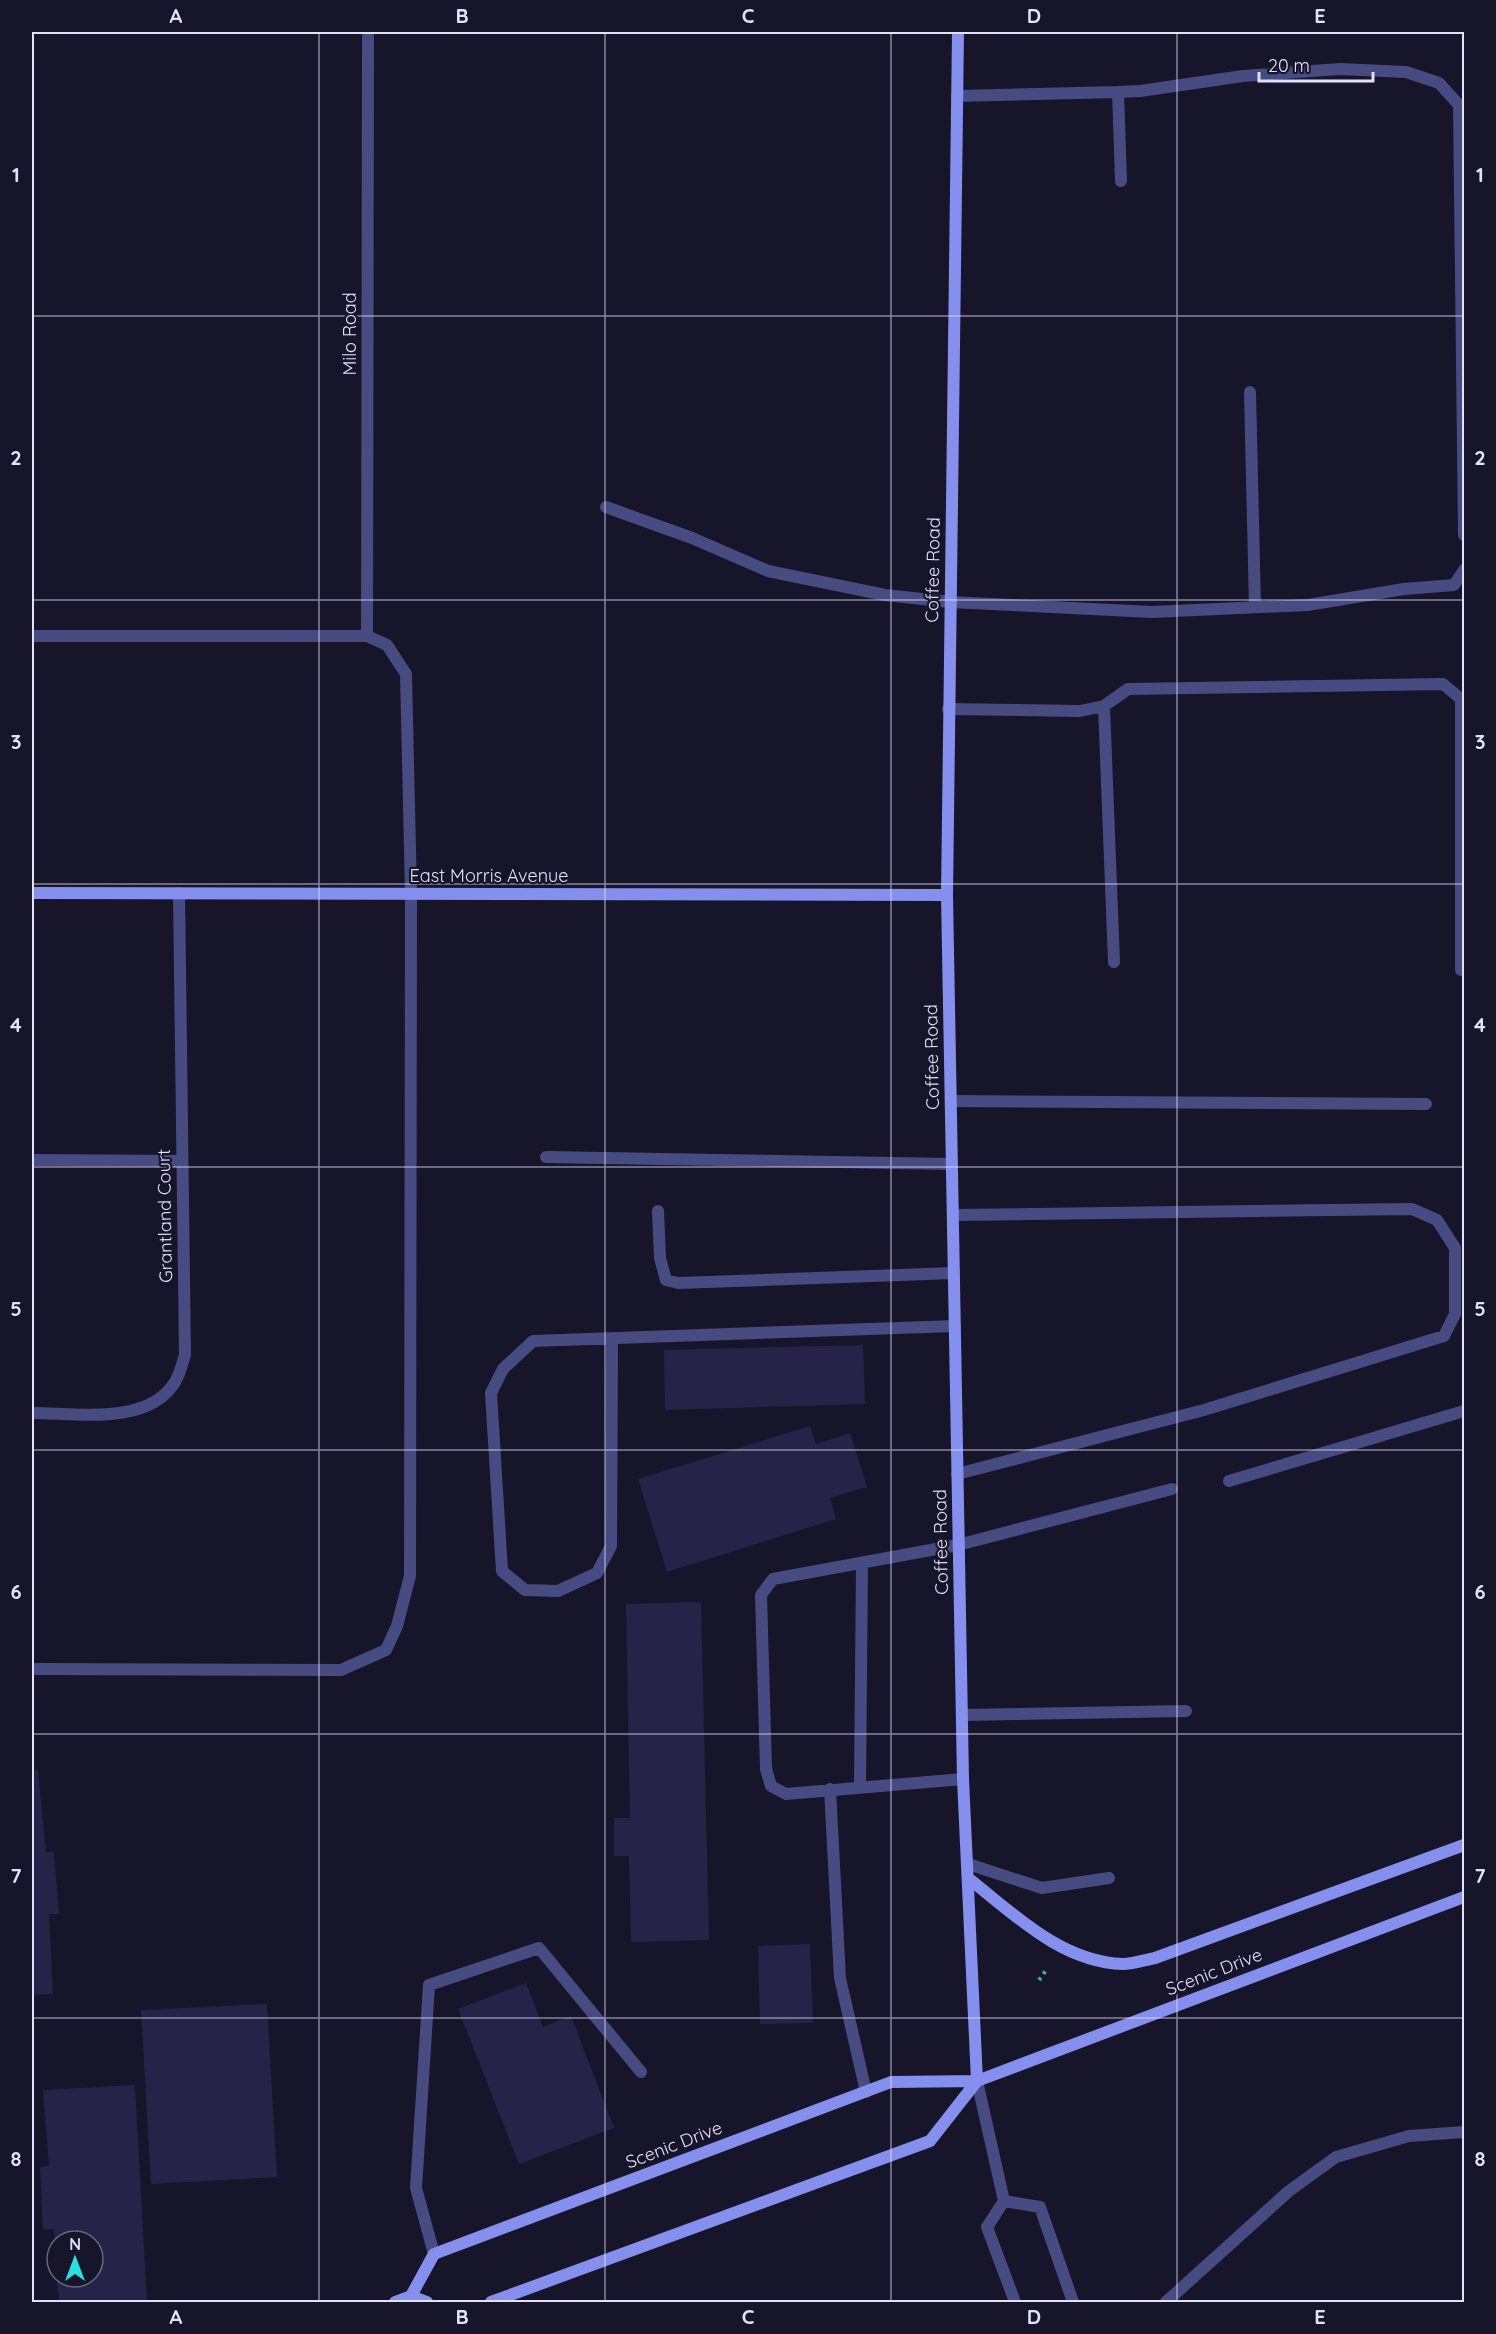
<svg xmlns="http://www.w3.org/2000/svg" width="1496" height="2334" font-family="Quicksand,sans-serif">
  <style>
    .building { fill: #262348 }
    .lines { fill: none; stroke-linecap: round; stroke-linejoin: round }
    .path { stroke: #42ae9a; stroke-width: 4; stroke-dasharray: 3 4.5; stroke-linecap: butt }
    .lane { stroke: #464b82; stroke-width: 12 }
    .street { stroke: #464b82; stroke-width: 12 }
    .secondary { stroke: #858fee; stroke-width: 12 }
    .grid { fill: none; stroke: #e1e1fb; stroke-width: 1.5; stroke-opacity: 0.55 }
    .labels { text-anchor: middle; stroke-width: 4.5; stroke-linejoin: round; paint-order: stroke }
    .street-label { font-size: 18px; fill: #e1e1fb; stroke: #161529 }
    .neatline { fill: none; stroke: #e1e1fb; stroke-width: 2 }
    .grid-label { font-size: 20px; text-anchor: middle; font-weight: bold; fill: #e1e1fb }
  </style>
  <rect width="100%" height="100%" fill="#161529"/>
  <path class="building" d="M863,1345L865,1404L665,1410L664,1350Z
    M810,1426L816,1444L850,1433L867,1487L830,1498L836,1519L667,1572L638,1479Z
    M701,1602L709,1940L631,1942L629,1856H614V1818H630L626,1604Z
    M32,1770H38L46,1852H54L59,1914H49L53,1994L32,1995Z
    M810,1944L813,2023L760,2024L758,1946Z
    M526,1983L543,2027L571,2016L614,2128L519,2164L458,2009Z
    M267,2004L277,2177L151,2184L141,2010Z
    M135,2085L147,2302H59L57,2277H93V2241H57L55,2250L54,2229L43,2230L40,2167L49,2166L43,2090Z"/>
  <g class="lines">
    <path class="path" d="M1039,1980L1047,1969"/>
    <path class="lane" d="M1118,92L1140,91L1243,76L1340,69L1406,72L1439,83L1459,105L1464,535
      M957,96L1118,92L1121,181
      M1250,392L1255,607
      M606,507L692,538L768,571L885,595L950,602L1152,612L1308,605L1404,589L1454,585L1464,570
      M32,636H367L387,645L406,674L411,894L410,1576L397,1626L386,1650L341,1670L32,1669
      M1104,706L1114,962
      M948,709L1080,711L1104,706L1128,689L1443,684L1461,699V970
      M951,1101L1426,1104
      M546,1157L952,1164
      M32,1160L182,1161
      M658,1211L660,1258L666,1280L678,1283L954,1273
      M953,1215L1412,1209L1437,1220L1455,1248V1314L1444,1336L1204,1410L957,1474
      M612,1339L611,1546L597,1573L558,1591L525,1590L502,1571L491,1393L503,1369L533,1341L955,1326
      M1229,1481L1464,1411
      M962,1715L1186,1711
      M963,1779L786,1794L771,1786L766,1769L761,1595L773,1579L958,1545L1172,1489
      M860,1786L862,1563
      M830,1789L840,1978L866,2092
      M968,1864L1042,1888L1109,1878
      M977,2081L1004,2201L987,2227L1015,2302
      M1004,2201L1040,2207L1073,2302
      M434,2254L416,2188L429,1985L539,1948L641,2072
      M1166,2302L1289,2191L1336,2157L1409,2136L1464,2132"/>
    <path class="street" d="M367,636L368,32
      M32,1413C77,1413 148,1426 175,1382C180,1374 182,1364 185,1355L179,893"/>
    <path class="secondary" d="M958,32L947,895L963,1779L977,2081
      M32,893L947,895
      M968,1878C1014,1914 1061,1962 1123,1964C1133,1964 1145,1960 1155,1958L1464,1845
      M411,2296L427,2302
      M395,2302L411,2296L434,2254L891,2082L977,2081L1464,1897
      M491,2302L930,2141L977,2081"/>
  </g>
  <path class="grid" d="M319,32V2302M605,32V2302M891,32V2302M1177,32V2302M32,316H1464M32,600H1464M32,884H1464M32,1167H1464M32,1450H1464M32,1734H1464M32,2018H1464"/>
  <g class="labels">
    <g class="street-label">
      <text transform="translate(350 334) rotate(-90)" y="6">Milo Road</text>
      <text transform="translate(933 570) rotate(-89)" y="6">Coffee Road</text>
      <text x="489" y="882">East Morris Avenue</text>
      <text transform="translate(932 1057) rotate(-91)" y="6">Coffee Road</text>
      <text transform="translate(165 1216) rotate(-91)" y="6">Grantland Court</text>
      <text transform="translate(941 1542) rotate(-91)" y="6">Coffee Road</text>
      <text transform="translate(1214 1972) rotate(-21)" y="6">Scenic Drive</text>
      <text transform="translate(674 2145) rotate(-21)" y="6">Scenic Drive</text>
    </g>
  </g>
  <rect width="1496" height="2334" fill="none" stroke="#161529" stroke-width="66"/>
  <g transform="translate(75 2259)"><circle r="28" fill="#161529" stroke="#67677d" stroke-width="1.5"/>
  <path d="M0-4.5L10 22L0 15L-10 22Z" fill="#27e1dd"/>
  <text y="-9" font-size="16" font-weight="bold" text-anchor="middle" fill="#e1e1fb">N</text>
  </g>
  <path d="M1259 72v9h114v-9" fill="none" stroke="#e1e1fb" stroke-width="3"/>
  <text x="1268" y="72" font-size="18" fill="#e1e1fb" stroke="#161529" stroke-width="4.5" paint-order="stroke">20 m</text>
  <rect x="33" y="33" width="1430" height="2268" class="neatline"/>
  <g class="grid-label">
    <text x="176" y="23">A</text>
    <text x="462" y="23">B</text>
    <text x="748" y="23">C</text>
    <text x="1034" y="23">D</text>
    <text x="1320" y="23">E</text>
    <text x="16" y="182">1</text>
    <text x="1480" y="182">1</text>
    <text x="16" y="465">2</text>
    <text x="1480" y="465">2</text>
    <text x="16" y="749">3</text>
    <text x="1480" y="749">3</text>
    <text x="16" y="1032">4</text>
    <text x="1480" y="1032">4</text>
    <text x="16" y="1316">5</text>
    <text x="1480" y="1316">5</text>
    <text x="16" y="1599">6</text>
    <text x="1480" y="1599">6</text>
    <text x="16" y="1883">7</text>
    <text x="1480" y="1883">7</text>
    <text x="16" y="2166">8</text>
    <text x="1480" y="2166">8</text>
    <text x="176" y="2324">A</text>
    <text x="462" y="2324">B</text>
    <text x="748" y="2324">C</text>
    <text x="1034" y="2324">D</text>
    <text x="1320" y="2324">E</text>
  </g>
</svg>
